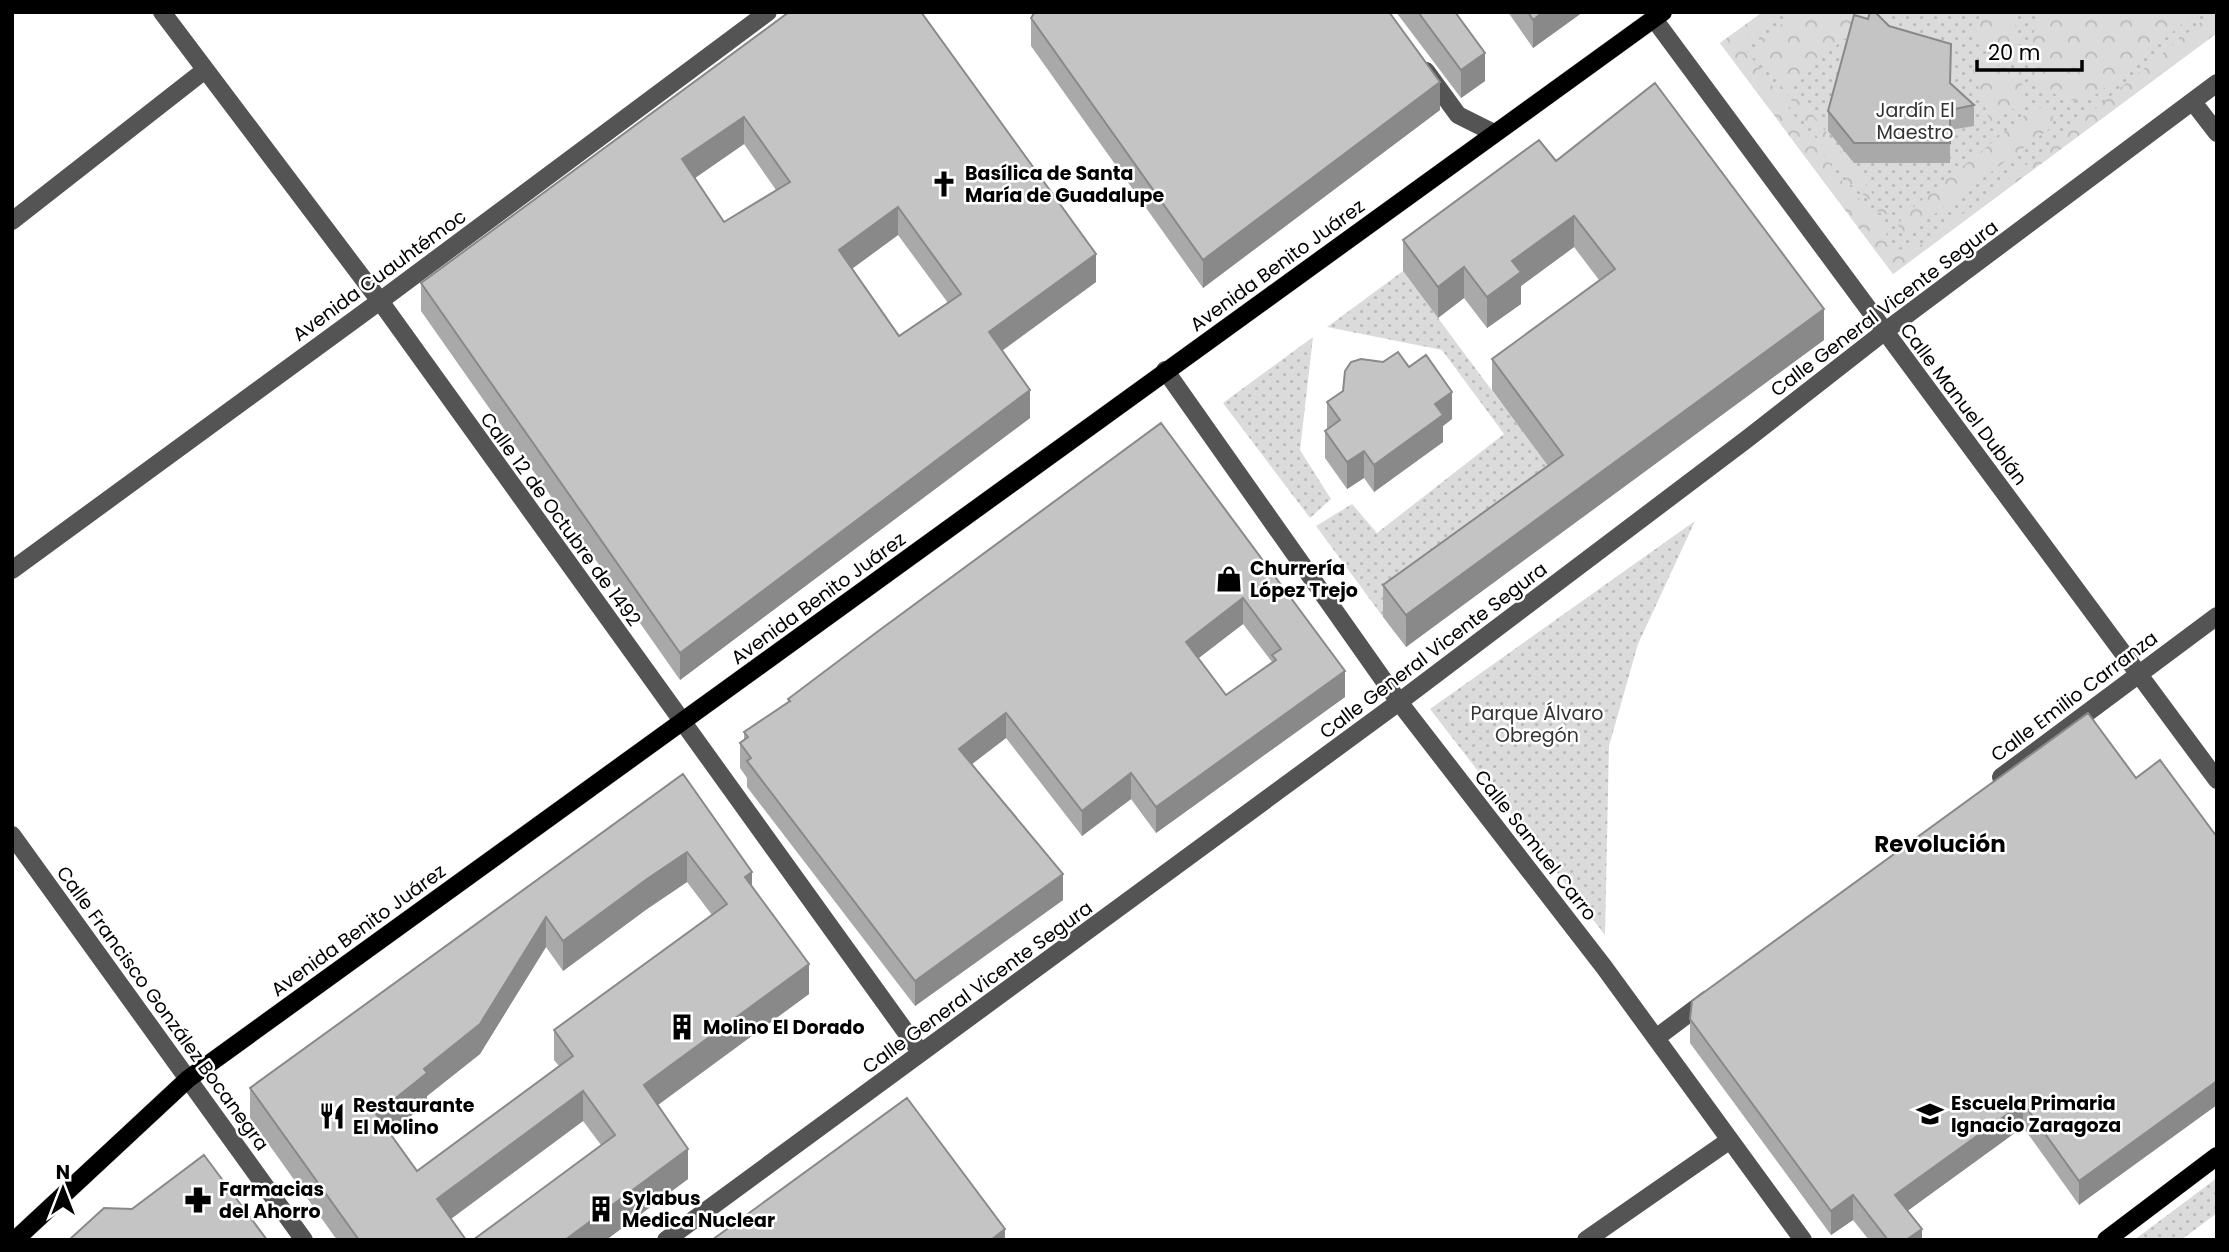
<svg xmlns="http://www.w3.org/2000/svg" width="2229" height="1252" font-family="Poppins,sans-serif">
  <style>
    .green { fill: url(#green-dots) }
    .forest { fill: url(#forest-crowns) }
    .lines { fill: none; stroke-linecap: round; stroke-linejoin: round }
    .major-casing { stroke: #dbdbdb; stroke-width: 19 }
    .minor { stroke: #545454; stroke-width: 18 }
    .major { stroke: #000; stroke-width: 18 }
    .wall { fill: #a9a9a9; fill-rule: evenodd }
    .shaded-wall { fill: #898989 }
    .building { fill: #c4c4c4; stroke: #898989; stroke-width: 2; fill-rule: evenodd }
    .labels { text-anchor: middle; stroke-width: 5; stroke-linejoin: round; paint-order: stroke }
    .park-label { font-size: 19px; fill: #323232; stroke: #fff }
    .poi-label { font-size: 19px; font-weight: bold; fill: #000; stroke: #fff; text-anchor: start }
    .street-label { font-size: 19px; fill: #000; stroke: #fff }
    .quarter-label { font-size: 23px; font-weight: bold; fill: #000; stroke: #fff }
  </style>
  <defs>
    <pattern id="green-dots" width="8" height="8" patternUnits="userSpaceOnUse" patternTransform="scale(1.75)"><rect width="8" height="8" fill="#dbdbdb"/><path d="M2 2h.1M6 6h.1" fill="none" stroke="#bababa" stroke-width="1.8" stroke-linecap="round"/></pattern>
    <pattern id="forest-crowns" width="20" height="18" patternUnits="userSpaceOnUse" patternTransform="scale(1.75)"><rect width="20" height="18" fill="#dbdbdb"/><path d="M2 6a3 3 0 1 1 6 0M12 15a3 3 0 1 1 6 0" fill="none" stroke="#bababa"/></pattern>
  </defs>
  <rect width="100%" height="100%" fill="#fff"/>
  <path class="green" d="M1763,12H2217V33L1893,274L1720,43Z
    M1403,271L1563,486L1383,617L1316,526L1352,504L1377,533L1504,434L1442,350L1327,327Z
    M1313,337L1300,450L1331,499L1310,518L1223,403Z
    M1695,521L1638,644L1609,746L1605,935L1430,709Z
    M2217,1178V1213L2181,1240H2134Z"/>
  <path class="forest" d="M1763,12H1785L1748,38L1746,50L1846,186L1865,204L1897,249L1906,250L1925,243L2034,159L2213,12H2217V33L1893,274L1720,43Z
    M1798,12H1878L1789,83L1888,214L1879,213L1870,200L1850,184L1756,50L1757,42Z
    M2040,12H2196L2122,75L2084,103C2025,91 2022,64 2040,12Z
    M1976 34a21 21 0 1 1 42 0a21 21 0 1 1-42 0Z
    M1985,63L2001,66L2019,73L2024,92L2021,107L2002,112L1990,122L1972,67Z
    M2046,106L2053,115L2052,127L1905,236L1898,225L1905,214L2030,111Z"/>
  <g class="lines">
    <g class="major-casing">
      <path id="major" d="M15,1240L188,1079L1663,12
        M2106,1240L2217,1156"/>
    </g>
    <path class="minor" d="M162,12L380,301L921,1053
      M1654,19L2217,780
      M1426,71L1458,115L1494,133
      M2193,102L2217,133
      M12,221L205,70
      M1165,370L1399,702L1604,967L1803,1240
      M12,570L380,301L768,12
      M2001,777L2217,616
      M12,835L304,1240
      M1656,1038L1708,999
      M666,1240L1399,702L1747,439L1884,332L2217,83
      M1586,1240L1730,1140"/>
    <use href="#major" class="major"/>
  </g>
  <path class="wall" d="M789,12L1096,282L1002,351L1030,418L680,680L421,311V283ZM744,144L776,190L724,222L695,178ZM898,235L948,303L899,336L852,269Z
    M1396,12H1455L1485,81L1461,98Z
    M1508,12H1583L1533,48Z
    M1031,18L1440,110L1203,288L1031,46Z
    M1950,83L1974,105V126L1950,130V163H1854L1828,131V111Z
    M1556,161L1824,340L1406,647L1383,617V585L1548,466L1492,390V359L1599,280L1574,247L1521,286V304L1487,328L1464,298L1438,318L1403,271V240Z
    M1383,362L1409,367L1452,419L1443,426V442L1374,492L1364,478L1347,489L1325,458V431L1327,429V402Z
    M1161,423L1345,697L1156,833L1131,799L1082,836L1006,738L972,764L1063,900L915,1006L747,787V778L740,768V743L744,740V732L788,702V699ZM1243,624L1272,662L1226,695L1198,658Z
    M2088,713L2079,1205L2023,1127L1907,1211L1922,1240H1869L1853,1220L1831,1235L1690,1043V1019Z
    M683,774L752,887L809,994L658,1105L688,1179L606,1240H473L601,1145L583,1121L451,1219L466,1240H337L250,1118V1088ZM687,882L712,915L554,1030V1060L559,1066L417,1171L390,1133L427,1103V1096L480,1054L546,947L563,971L647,909Z"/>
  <path class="shaded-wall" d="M1543,12H1583L1533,48V20Z
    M1485,53V81L1461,98V70Z
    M1440,82V110L1203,288V260Z
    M744,117V144L682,187V159Z
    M898,207V235L839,278V250Z
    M1574,216V247L1521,286V304L1487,328V297L1512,261Z
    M1096,254V282L989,360V332Z
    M1464,267V298L1438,318V287Z
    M1824,309V340L1406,647V615Z
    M1030,390V418L680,680V653Z
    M1452,392V419L1443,426V442L1374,492V465L1435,404Z
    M1364,451V478L1347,489V462Z
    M1243,598V624L1186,668V642Z
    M1345,671V697L1156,833V807Z
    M1006,713V738L959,774V749Z
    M1131,773V799L1082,836V811Z
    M687,852V882L647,909L563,971V941L647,879Z
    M752,872V902L745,877Z
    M1063,874V900L915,1006V981Z
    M546,917V947L480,1054L427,1096V1103L376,1144V1114Z
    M809,964V994L644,1115V1085Z
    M2217,1081V1105L2079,1205V1181Z
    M583,1091V1121L437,1229V1199Z
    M2023,1103V1127L1895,1220V1195Z
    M688,1149V1179L606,1240H565Z
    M1853,1195V1220L1831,1235V1211Z
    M1005,1229V1240H991Z
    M1922,1229V1240H1906Z"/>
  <path class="building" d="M789,12H921L1096,254L989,332L1030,390L680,653L421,283ZM744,117L790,182L724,222L682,159ZM898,207L961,294L899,336L839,250Z
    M1035,12H1389L1440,82L1203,260L1031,18Z
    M1418,12H1455L1485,53L1461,70Z
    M1528,12H1543L1533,20Z
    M1870,12H1875L1889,26L1951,44L1950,83L1974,105L1950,110V143H1854L1828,111L1854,15L1868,19Z
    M1655,83L1824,309L1406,615L1383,585L1563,455L1492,359L1615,269L1574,216L1512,261L1521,272L1487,297L1464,267L1438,287L1403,240L1539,140L1556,161Z
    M1398,352L1409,367L1426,355L1452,392L1435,404L1443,415L1374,465L1364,451L1347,462L1325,431L1340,420L1327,402L1343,391L1345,371L1351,362L1361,359L1383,362Z
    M1161,423L1345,671L1156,807L1131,773L1082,811L1006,713L959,749L1063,874L915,981L747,761L751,758L740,743L748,737L744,732L790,701L788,699L877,632ZM1243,598L1281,649L1272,655L1276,660L1226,695L1186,642Z
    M2088,713L2136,778L2160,760L2217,837V1081L2079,1181L2023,1103L1895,1195L1922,1229L1906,1240H1888L1853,1195L1831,1211L1690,1019L1692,1001Z
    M683,774L752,872L745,877L809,964L644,1085L688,1149L565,1240H473L615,1135L583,1091L437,1199L466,1240H359L250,1088ZM687,852L727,904L554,1030L573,1056L417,1171L376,1114L427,1073L424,1069L480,1024L546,917L563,941L647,879Z
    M907,1098L1005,1229L991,1240H712Z
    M204,1155L267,1240H69L104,1208L132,1209Z"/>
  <defs>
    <g id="church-bare" transform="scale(2.1)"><path d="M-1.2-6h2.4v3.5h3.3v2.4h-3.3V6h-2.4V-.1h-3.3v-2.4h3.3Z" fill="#000" stroke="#fff" stroke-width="2.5" paint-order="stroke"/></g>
    <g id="shop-bare" transform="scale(2.1)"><path d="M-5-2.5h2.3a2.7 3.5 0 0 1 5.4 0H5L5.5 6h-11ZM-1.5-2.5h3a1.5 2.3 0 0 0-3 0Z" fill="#000" stroke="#fff" stroke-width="2.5" paint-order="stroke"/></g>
    <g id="building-bare" transform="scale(2.1)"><path d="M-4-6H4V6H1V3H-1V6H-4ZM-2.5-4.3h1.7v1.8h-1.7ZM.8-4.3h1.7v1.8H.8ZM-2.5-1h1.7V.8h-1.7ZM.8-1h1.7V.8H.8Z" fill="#000" stroke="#fff" stroke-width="2.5" paint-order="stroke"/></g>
    <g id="school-bare" transform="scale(2.1)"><path d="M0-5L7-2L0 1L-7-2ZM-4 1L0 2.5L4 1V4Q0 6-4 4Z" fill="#000" stroke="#fff" stroke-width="2.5" paint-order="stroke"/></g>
    <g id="restaurant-bare" transform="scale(2.1)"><path d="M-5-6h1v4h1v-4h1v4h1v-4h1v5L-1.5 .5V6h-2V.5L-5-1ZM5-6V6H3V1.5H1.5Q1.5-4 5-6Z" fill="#000" stroke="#fff" stroke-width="2.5" paint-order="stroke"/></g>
    <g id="pharmacy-bare" transform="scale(2.1)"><path d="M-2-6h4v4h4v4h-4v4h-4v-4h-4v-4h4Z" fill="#000" stroke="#fff" stroke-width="2.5" paint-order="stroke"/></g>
  </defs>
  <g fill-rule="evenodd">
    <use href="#church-bare" x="944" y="184"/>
    <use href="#shop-bare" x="1229" y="579"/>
    <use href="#building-bare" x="682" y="1027"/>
    <use href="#school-bare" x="1930" y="1114"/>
    <use href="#restaurant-bare" x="332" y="1116"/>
    <use href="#pharmacy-bare" x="198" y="1200"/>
    <use href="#building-bare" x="601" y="1209"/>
  </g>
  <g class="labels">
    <g class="park-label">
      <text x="1915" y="117">Jardín El<tspan x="1915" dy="22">Maestro</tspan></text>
      <text x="1537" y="720">Parque Álvaro<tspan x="1537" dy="22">Obregón</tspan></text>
    </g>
    <g class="poi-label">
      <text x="965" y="180">Basílica de Santa<tspan x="965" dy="22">María de Guadalupe</tspan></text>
      <text x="1250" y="575">Churrería<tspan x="1250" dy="22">López Trejo</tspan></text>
      <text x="703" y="1034">Molino El Dorado</text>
      <text x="1951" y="1110">Escuela Primaria<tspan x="1951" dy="22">Ignacio Zaragoza</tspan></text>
      <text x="353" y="1112">Restaurante<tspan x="353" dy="22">El Molino</tspan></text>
      <text x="219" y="1196">Farmacias<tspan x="219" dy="22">del Ahorro</tspan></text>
      <text x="622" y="1205">Sylabus<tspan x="622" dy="22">Medica Nuclear</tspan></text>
    </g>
    <g class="street-label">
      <text transform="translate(1277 265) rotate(-36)" y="7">Avenida Benito Juárez</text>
      <text transform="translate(379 275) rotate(-36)" y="7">Avenida Cuauhtémoc</text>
      <text transform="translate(1884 308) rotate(-37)" y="7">Calle General Vicente Segura</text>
      <text transform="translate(1964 404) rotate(53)" y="7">Calle Manuel Dublán</text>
      <text transform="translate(561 519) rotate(54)" y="7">Calle 12 de Octubre de 1492</text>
      <text transform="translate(818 598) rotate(-36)" y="7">Avenida Benito Juárez</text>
      <text transform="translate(1433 650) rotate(-37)" y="7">Calle General Vicente Segura</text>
      <text transform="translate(2074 696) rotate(-37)" y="7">Calle Emilio Carranza</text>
      <text transform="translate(1536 845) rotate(52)" y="7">Calle Samuel Carro</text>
      <text transform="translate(358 930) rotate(-36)" y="7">Avenida Benito Juárez</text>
      <text transform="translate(977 987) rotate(-36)" y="7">Calle General Vicente Segura</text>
      <text transform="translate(163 1008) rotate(54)" y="7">Calle Francisco González Bocanegra</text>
    </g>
    <g class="quarter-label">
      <text x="1940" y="852">Revolución</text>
    </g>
  </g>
  <rect width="2229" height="1252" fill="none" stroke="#000000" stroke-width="28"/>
  <g transform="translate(63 1189)" stroke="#ffffff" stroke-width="5" paint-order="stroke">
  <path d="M0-5L12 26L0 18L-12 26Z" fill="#000000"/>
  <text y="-10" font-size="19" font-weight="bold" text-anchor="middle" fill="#000000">N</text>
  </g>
  <path d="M1977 60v10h105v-10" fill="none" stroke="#000000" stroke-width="3.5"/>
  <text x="1988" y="60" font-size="21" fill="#000000" stroke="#ffffff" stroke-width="5" paint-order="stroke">20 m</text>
</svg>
